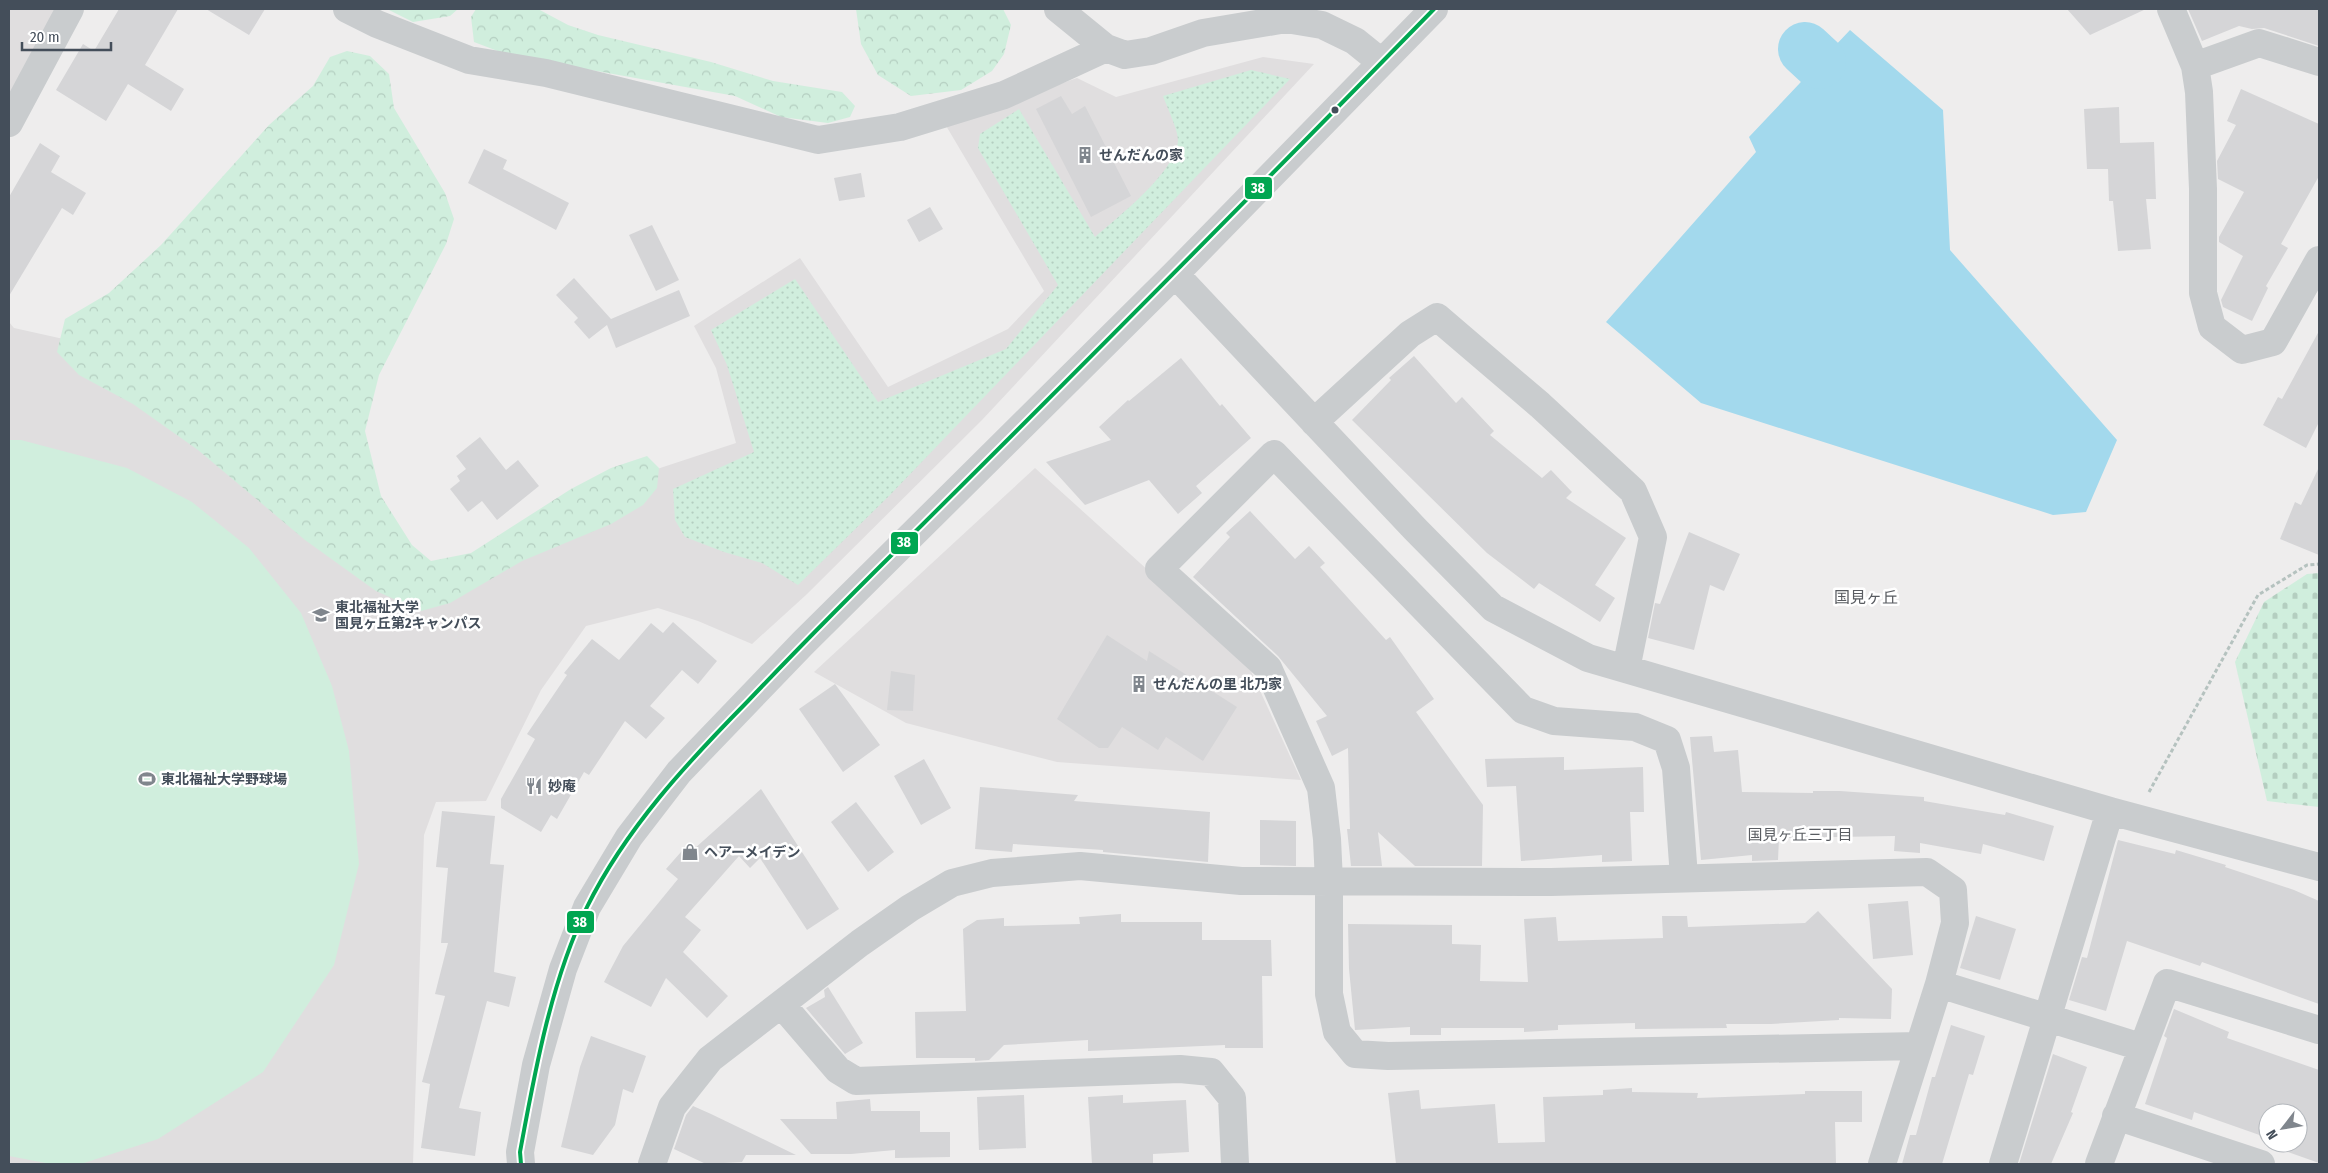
<svg xmlns="http://www.w3.org/2000/svg" width="2328" height="1173" font-family="'Fira Sans Condensed','Noto Sans JP',sans-serif">
  <style>
    .education { fill: #e0dedf }
    .green { fill: url(#green-dots) }
    .forest { fill: url(#forest-crowns) }
    .cemetery { fill: url(#cemetery-stones) }
    .pitch { fill: #d0eedd }
    .water { fill: #a3d9ed }
    .lines { fill: none; stroke-linecap: round; stroke-linejoin: round }
    .river { stroke: #a3d9ed; stroke-width: 54 }
    .building { fill: #d5d5d7 }
    .path { stroke: #b5c2bf; stroke-width: 3; stroke-dasharray: 4 2.5; stroke-linecap: butt }
    .minor { stroke: #c9ccce; stroke-width: 28 }
    .bus-1-casing { stroke: #fff; stroke-width: 8 }
    .bus-1 { stroke: #00a651; stroke-width: 4 }
    .bus-dot { fill: #444e5a; stroke: #fff; stroke-width: 2 }
    .labels { text-anchor: middle; stroke-width: 5; stroke-linejoin: round; paint-order: stroke }
    .poi-label { font-size: 14px; font-weight: bold; fill: #444e5a; stroke: #fff; text-anchor: start }
    .neighbourhood-label { font-size: 15px; fill: #595c61; stroke: #fff }
    .quarter-label { font-size: 16px; fill: #595c61; stroke: #fff }
    .line-badge { stroke: #fff; stroke-width: 2 }
    .badge-label { font-size: 14px; text-anchor: middle; font-weight: bold; fill: #fff }
  </style>
  <defs>
    <pattern id="green-dots" width="8" height="8" patternUnits="userSpaceOnUse" patternTransform="scale(1.25)"><rect width="8" height="8" fill="#d0eedd"/><path d="M2 2h.1M6 6h.1" fill="none" stroke="#b4cec0" stroke-width="1.8" stroke-linecap="round"/></pattern>
    <pattern id="forest-crowns" width="20" height="18" patternUnits="userSpaceOnUse" patternTransform="scale(1.25)"><rect width="20" height="18" fill="#d0eedd"/><path d="M2 6a3 3 0 1 1 6 0M12 15a3 3 0 1 1 6 0" fill="none" stroke="#b4cec0"/></pattern>
    <pattern id="cemetery-stones" width="16" height="16" patternUnits="userSpaceOnUse" patternTransform="scale(1.25)"><rect width="16" height="16" fill="#d0eedd"/><path d="M2 7V4a2 2 0 0 1 4 0v3zM10 15v-3a2 2 0 0 1 4 0v3z" fill="#b4cec0"/></pattern>
  </defs>
  <rect width="100%" height="100%" fill="#eeeded"/>
  <path class="education" d="M9,9H57L9,100Z
    M1263,57L1314,64L982,420L806,595L752,644L698,621L658,608L586,626L541,690L486,801L436,802L424,835L413,1164H9V322L14,328L113,350L446,595L557,502L736,443L716,368L694,326L800,258L888,387L1008,329L1044,291L945,124L1077,78L1116,97Z
    M1035,468L1245,658L1301,780L1057,762L906,723L814,672Z"/>
  <path class="green" d="M1251,70L1290,79L889,496L798,585L762,563L724,552L685,537L675,520L673,489L754,452L727,365L711,330L795,279L878,402L1006,349L1058,285L978,148L980,134L1019,109L1095,237C1117,218 1177,171 1178,140C1178,130 1167,107 1163,96Z"/>
  <path class="forest" d="M387,9H458L450,16L413,22Z
    M476,9H538L568,25L598,35L711,62L773,81L842,92L855,106L850,117L828,123L781,117L735,96L508,55L474,42L471,17Z
    M856,9H1003L1011,25L1004,54L992,71L961,90L911,96L878,75L861,44Z
    M347,51L370,56L389,74L394,108L445,193L454,219L446,244L379,375L365,431L381,496L412,545L431,561L471,553L571,489L611,468L647,456L659,468L657,488L643,505L611,524L522,561L450,603L421,611L376,591L305,540L198,450L133,404L79,375L57,352L65,319L109,293L161,245L269,125L313,86L330,57Z"/>
  <path class="cemetery" d="M2319,573V807L2267,801L2235,662L2264,602L2307,574Z"/>
  <path class="pitch" d="M9,440H21L127,468L192,502L249,548L301,613L332,686L349,751L359,864L334,965L263,1072L158,1139L81,1164H51L9,1156Z"/>
  <path class="water" d="M1850,30L1943,110L1950,250L2117,440L2086,512L2053,515L1701,403L1606,322L1756,152L1749,137Z"/>
  <g class="lines">
    <path class="river" d="M1805,49L1819,62"/>
  </g>
  <path class="building" d="M119,9H178L145,65L184,89L171,111L128,84L106,121L56,90L83,44L94,51Z
    M206,9H265L249,35Z
    M2067,9H2146L2090,35Z
    M2188,9H2319V46L2264,28L2252,29L2239,26L2202,41Z
    M2241,89L2319,124V176L2281,244L2288,248L2266,286L2268,288L2252,321L2223,307L2221,300L2243,256L2219,242V237L2244,192L2218,179L2217,161L2236,125L2227,121Z
    M1061,96L1072,114L1085,106L1131,196L1091,217L1036,109Z
    M2119,107L2120,143L2154,142L2156,199H2146L2151,249L2118,251L2113,201H2109L2108,169H2087L2084,109Z
    M40,143L60,156L51,172L86,193L73,215L62,208L9,296V197Z
    M484,149L507,160L503,169L569,203L556,230L468,183Z
    M861,173L865,197L839,201L834,178Z
    M930,207L943,229L919,242L907,220Z
    M652,225L679,280L656,291L629,235Z
    M574,278L611,319L679,290L690,316L616,348L607,325L589,339L574,322L578,318L556,295Z
    M2319,331V422L2306,448L2263,425L2278,397L2282,399Z
    M1414,356L1456,403L1462,397L1494,431L1490,435L1542,478L1551,470L1572,492L1566,498L1626,538L1595,585L1615,598L1600,622L1539,583L1534,589L1487,553L1352,420L1391,380L1389,378Z
    M1181,358L1220,406L1222,404L1251,438L1196,486L1202,493L1178,514L1149,480L1085,505L1046,462L1111,440L1099,427L1128,400L1129,401Z
    M480,437L506,470L518,460L539,486L497,520L482,501L468,512L450,489L460,481L457,476L466,469L456,456Z
    M2319,467V555L2280,539L2295,502L2301,505Z
    M1250,511L1295,559L1309,546L1325,563L1320,567L1386,640L1390,637L1434,699L1416,712L1483,805L1482,866H1415L1378,832L1382,866H1351L1347,829H1350L1348,748L1332,756L1316,721L1327,716L1278,656L1193,577L1230,537L1226,533Z
    M1689,532L1740,554L1724,591L1710,585L1694,650L1648,638L1655,603L1660,604Z
    M673,622L717,661L698,684L682,670L650,706L665,718L646,739L625,721L589,775L584,772L557,819L551,815L541,832L501,808V799L535,739L527,734L567,675L564,673L592,639L619,660L651,623L663,633Z
    M1107,635L1147,661L1149,651L1237,707L1203,761L1166,737L1158,750L1122,727L1108,748H1099L1057,719Z
    M891,671L915,675L913,711L887,710Z
    M835,684L880,745L843,772L799,709Z
    M1712,736L1714,752L1738,750L1742,792L1813,793V791H1840L1924,797V801L2005,815L2006,812L2054,826L2044,861L1983,844L1981,854L1920,843V853L1894,851L1895,836L1779,838L1778,860L1752,861V855L1701,860L1690,737Z
    M1564,757V770L1643,767L1644,812H1630L1632,861L1602,862V855L1521,861L1516,786L1487,787L1485,759Z
    M924,759L951,808L921,825L894,776Z
    M980,787L1078,795L1074,801L1210,812L1208,862L1103,852V850L1013,844L1012,852L975,849Z
    M761,789L839,909L807,930L760,858L750,868L739,856L685,917L701,930L683,952L728,996L707,1018L666,978L651,1007L604,982L623,946L678,879L666,869L688,844L694,849Z
    M856,802L894,852L868,872L831,822Z
    M442,811L495,816L490,864L504,865L494,972L516,977L509,1007L487,1001L459,1108L481,1112L475,1156L421,1148L430,1084L422,1082L445,996L435,994L448,943H441L448,868L436,867Z
    M1260,820L1296,821V866L1260,865Z
    M2118,840L2175,854L2176,850L2226,865L2225,867L2294,890L2319,901V1004L2202,962L2200,966L2127,941L2106,1011L2069,1000L2082,957L2087,958Z
    M1908,901L1913,955L1873,959L1868,904Z
    M1818,911L1892,989L1891,1019L1839,1018V1020L1771,1024H1726L1727,1028L1635,1029V1023L1558,1025V1030L1524,1032V1028H1441V1035H1410V1027L1355,1030L1349,969L1348,924L1452,925V944L1481,945L1480,981L1528,982L1524,919L1556,917L1558,941L1663,938L1662,916H1687L1688,927L1805,923Z
    M1121,914V922H1202V940H1271L1272,976H1262L1263,1048H1225V1045L1088,1051V1040L1004,1045L989,1060L975,1061V1058H916L915,1012L966,1011L963,929L977,920L1004,918V926L1080,924L1079,917Z
    M1976,916L2016,929L2000,980L1960,968Z
    M828,987L863,1043L845,1054L806,1008L825,997L824,990Z
    M2174,1009L2229,1032L2227,1038L2319,1070V1163L2288,1152L2291,1145L2284,1143H2298V1113H2268V1138L2194,1112L2192,1120L2145,1104L2167,1038L2164,1036Z
    M1951,1025L1985,1036L1973,1075L1969,1074L1942,1164H1902L1910,1135H1916L1932,1077H1935Z
    M591,1036L646,1056L633,1093L623,1089L615,1125L593,1155L561,1147L580,1067Z
    M2053,1054L2087,1067L2071,1112L2073,1113L2051,1164H2019Z
    M1632,1088V1092L1698,1093L1697,1098L1805,1094V1091H1862V1122H1835L1836,1164H1396L1388,1093L1419,1090L1421,1109L1495,1104L1498,1143L1545,1142L1543,1097L1603,1095V1090Z
    M1024,1095L1026,1148L979,1150L977,1097Z
    M1123,1095V1103L1186,1100L1189,1152L1153,1154V1164H1092L1088,1097Z
    M870,1099L871,1111H920V1132H950V1157L895,1158V1150L851,1154H811L780,1119H837L836,1102Z
    M693,1106L711,1114L796,1155H746L742,1162L706,1164L674,1149L686,1115Z"/>
  <g class="lines">
    <path class="path" d="M2149,792L2258,595L2307,565L2319,564"/>
    <path class="minor" d="M347,9L377,24L469,60L546,73L818,140L900,127L1004,95L1106,48
      M1058,9L1106,48L1125,55L1151,51L1203,33L1286,19L1322,25L1355,41L1381,62
      M2171,9L2195,66L2199,92L2203,189V293L2212,327L2242,350L2273,342L2319,260
      M2195,66L2259,43L2319,62
      M9,123L70,9
      M1175,274L1415,529L1493,608L1588,658L2110,811L2319,867
      M1314,422L1410,334L1437,317L1540,405L1633,491L1653,537L1626,669
      M1684,877L1676,768L1667,740L1635,727L1554,721L1523,710L1274,454L1159,569L1268,668L1321,788L1327,839L1329,882V994L1337,1032L1355,1054L1388,1056L1919,1046
      M1939,984L2141,1047
      M782,1005L838,1070L856,1081L1180,1069L1211,1072L1232,1098L1235,1164
      M2116,1116L2261,1164
      M521,1164L520,1152L536,1065L563,969L587,907L629,837L679,772L803,643L1175,274L1434,9
      M652,1164L672,1107L710,1059L860,943L910,908L952,883L992,873L1080,866L1241,881L1551,882L1927,872L1953,890L1955,923L1939,984L1882,1164
      M2003,1164L2110,811
      M2099,1164L2167,983L2319,1030"/>
    <g class="bus-1-casing">
      <path id="bus-1" d="M521,1164L520,1152C535,1071 551,981 587,907C626,828 687,763 748,701C805,641 863,583 922,525C1094,354 1265,182 1434,9"/>
    </g>
    <use href="#bus-1" class="bus-1"/>
  </g>
  <defs>
    <g id="building-bare" transform="scale(1.35)"><path d="M-4-6H4V6H1V3H-1V6H-4ZM-2.5-4.3h1.7v1.8h-1.7ZM.8-4.3h1.7v1.8H.8ZM-2.5-1h1.7V.8h-1.7ZM.8-1h1.7V.8H.8Z" fill="#80868d" stroke="#fff" stroke-width="2.5" paint-order="stroke"/></g>
    <g id="university-bare" transform="scale(1.35)"><path d="M0-5L7-2L0 1L-7-2ZM-4 1L0 2.5L4 1V4Q0 6-4 4Z" fill="#80868d" stroke="#fff" stroke-width="2.5" paint-order="stroke"/></g>
    <g id="stadium-bare" transform="scale(1.35)"><path d="M0-5a6.5 5 0 1 0 0 10a6.5 5 0 1 0 0-10ZM-3.5-1.8h7v3.6h-7Z" fill="#80868d" stroke="#fff" stroke-width="2.5" paint-order="stroke"/></g>
    <g id="restaurant-bare" transform="scale(1.35)"><path d="M-5-6h1v4h1v-4h1v4h1v-4h1v5L-1.5 .5V6h-2V.5L-5-1ZM5-6V6H3V1.5H1.5Q1.5-4 5-6Z" fill="#80868d" stroke="#fff" stroke-width="2.5" paint-order="stroke"/></g>
    <g id="shop-bare" transform="scale(1.35)"><path d="M-5-2.5h2.3a2.7 3.5 0 0 1 5.4 0H5L5.5 6h-11ZM-1.5-2.5h3a1.5 2.3 0 0 0-3 0Z" fill="#80868d" stroke="#fff" stroke-width="2.5" paint-order="stroke"/></g>
  </defs>
  <g fill-rule="evenodd">
    <use href="#building-bare" x="1085" y="155"/>
    <use href="#university-bare" x="321" y="615"/>
    <use href="#building-bare" x="1139" y="684"/>
    <use href="#stadium-bare" x="147" y="779"/>
    <use href="#restaurant-bare" x="534" y="786"/>
    <use href="#shop-bare" x="690" y="852"/>
  </g>
  <circle class="bus-dot" cx="1335" cy="110" r="4.5"/>
  <g class="labels">
    <g class="poi-label">
      <text x="1099" y="160">せんだんの家</text>
      <text x="335" y="612">東北福祉大学<tspan x="335" dy="16">国見ヶ丘第2キャンパス</tspan></text>
      <text x="1153" y="689">せんだんの里 北乃家</text>
      <text x="161" y="784">東北福祉大学野球場</text>
      <text x="548" y="791">妙庵</text>
      <text x="704" y="857">ヘアーメイデン</text>
    </g>
    <g class="neighbourhood-label">
      <text x="1800" y="840">国見ヶ丘三丁目</text>
    </g>
    <g class="quarter-label">
      <text x="1866" y="603">国見ヶ丘</text>
    </g>
  </g>
  <g class="line-badge">
    <rect x="1244" y="176" width="29" height="24" rx="5" fill="#00a651"/>
    <rect x="890" y="531" width="29" height="24" rx="5" fill="#00a651"/>
    <rect x="566" y="910" width="29" height="24" rx="5" fill="#00a651"/>
  </g>
  <g class="badge-label">
    <text x="1258" y="193">38</text>
    <text x="904" y="547">38</text>
    <text x="580" y="927">38</text>
  </g>
  <rect width="2328" height="1173" fill="none" stroke="#444e5a" stroke-width="20"/>
  <g transform="translate(2283 1128) rotate(239)"><circle r="24" fill="#ffffff" stroke="#b4b8bd"/>
  <path d="M0-4L9 19L0 12L-9 19Z" fill="#80868d"/>
  <text y="-8" font-size="14" font-weight="bold" text-anchor="middle" fill="#444e5a">N</text>
  </g>
  <path d="M22 42v8h89v-8" fill="none" stroke="#444e5a" stroke-width="2.5"/>
  <text x="30" y="42" font-size="15" fill="#444e5a" stroke="#ffffff" stroke-width="4" paint-order="stroke">20 m</text>
</svg>
